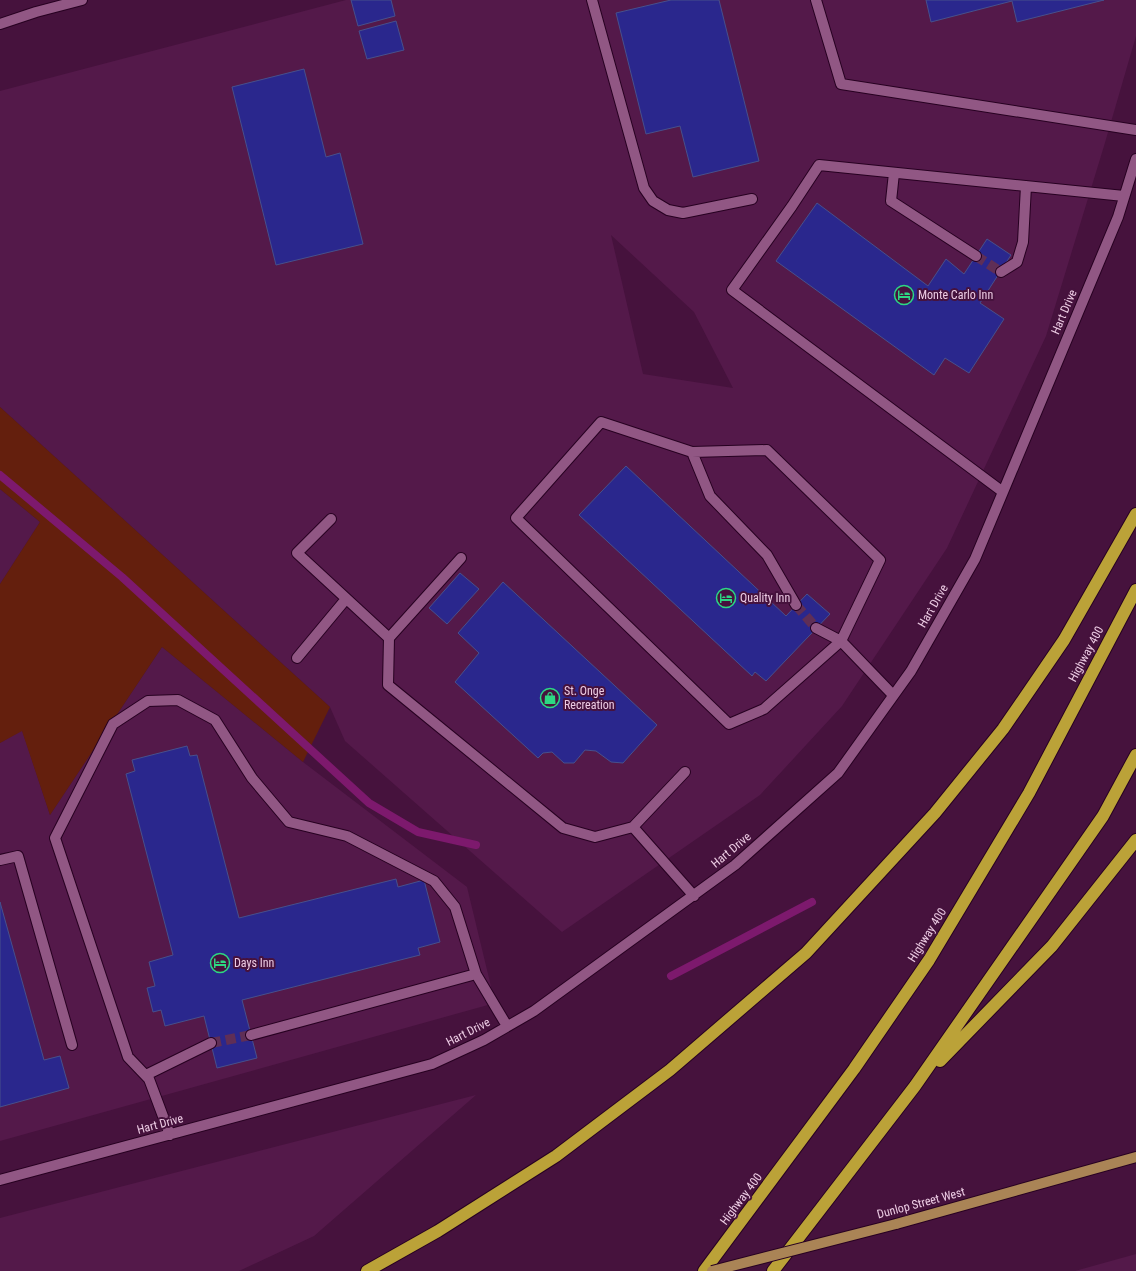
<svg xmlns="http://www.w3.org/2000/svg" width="1136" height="1271" font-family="'Roboto Condensed',sans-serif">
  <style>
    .built { fill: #54194a; fill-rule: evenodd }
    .green { fill: #641f0d }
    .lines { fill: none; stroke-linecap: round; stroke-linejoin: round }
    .stream { stroke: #7d196d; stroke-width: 8 }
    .building { fill: #2a278d; stroke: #47508c }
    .minor-tunnel { stroke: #5f2e56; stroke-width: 10; stroke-dasharray: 10 5; stroke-linecap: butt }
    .minor-casing { stroke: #270121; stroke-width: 12 }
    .major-casing { stroke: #270121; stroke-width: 12 }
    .highway-casing { stroke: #270121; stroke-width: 14 }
    .minor { stroke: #915784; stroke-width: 10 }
    .major { stroke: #aa8456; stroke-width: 10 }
    .highway { stroke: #bba238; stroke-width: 12 }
    .major-bridge-casing { stroke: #270121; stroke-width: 12; stroke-linecap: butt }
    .major-bridge { stroke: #aa8456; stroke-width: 10 }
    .labels { text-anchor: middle; stroke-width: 4; stroke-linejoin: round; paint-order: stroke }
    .poi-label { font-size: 12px; fill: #edcce4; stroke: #46123d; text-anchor: start }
    .street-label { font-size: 12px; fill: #edcce4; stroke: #46123d }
  </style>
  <rect width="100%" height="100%" fill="#46123d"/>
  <path class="built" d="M346,0H1136V36L1104,146L1046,336L947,548L842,706L760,795L562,932L345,741L330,707L0,407V91ZM611,235L694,312L733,388L643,374Z
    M0,489L40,522L0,584Z
    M162,647L303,762L467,887L495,1003L0,1141V743L22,730L50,815Z
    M476,1095L314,1236L239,1271H0V1218Z
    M1136,1254V1271H1075Z"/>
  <path class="green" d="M0,407L330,707L303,762L162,647L50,815L22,731L0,743V584L40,522L0,489Z"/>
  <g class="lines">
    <path class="stream" d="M0,475L122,577L369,803L418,832L476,845
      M671,976L812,902"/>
  </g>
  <path class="building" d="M351,0H391L395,16L358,26Z
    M671,0H719L759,161L693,177L680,126L646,134L616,13Z
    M926,0H1104L1017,22L1012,1L931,22Z
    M396,21L404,50L367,59L359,31Z
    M304,69L326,157L340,153L363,244L276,265L232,87Z
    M817,203L928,286L946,259L964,274L987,239L1011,255L980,303L1004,319L969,373L945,358L934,375L776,261Z
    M626,466L786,616L807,594L830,614L766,681L755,672L752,676L579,515Z
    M460,573L479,589L447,624L429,608Z
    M503,582L657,725L623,763L611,762L596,751L585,750L574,763H564L552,752L543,753L538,758L455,682L479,653L458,633Z
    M187,746L190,756L197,755L239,918L396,879L398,887L424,880L440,942L418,948L420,955L242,1000L257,1058L217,1068L204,1016L165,1026L161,1010L153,1012L147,988L155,986L149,962L173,955L126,774L135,771L132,760Z
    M0,902L44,1060L60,1056L69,1088L0,1107Z"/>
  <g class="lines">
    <path class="minor-tunnel" d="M976,256L1001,272
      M796,605L816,628
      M211,1043L251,1035"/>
    <g class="minor-casing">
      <path id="minor" d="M592,0L644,188L653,201L668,210L683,213L752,199
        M816,0L841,84L1136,130
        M0,24L36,12L82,0
        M894,173L891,201L976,256
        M1001,272L1017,262L1023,242L1026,186
        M692,452L710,496L767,555L796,605
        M1003,492L732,290L792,206L819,165L1124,196
        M331,519L297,553L389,638
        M461,558L389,638L388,685L563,828L595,837L633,827L694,896
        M816,628L841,641L764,709L729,724L516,518L601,422L692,452L767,450L880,560L841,641L893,695
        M297,658L346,599
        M633,827L685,772
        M0,860L18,856L72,1045
        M251,1035L476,974
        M146,1075L211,1043
        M170,1135L149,1079L128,1057L55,838L113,724L148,701L178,700L215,720L252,778L289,822L347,836L434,881L455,907L476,974L507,1026
        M0,1180L432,1064L484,1040L534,1011L735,865L838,773L911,671L975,559L1118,217L1136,159"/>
    </g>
    <g class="major-casing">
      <path id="major" d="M896,1224L1136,1157"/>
    </g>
    <g class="highway-casing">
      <path id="highway" d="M940,1061L1052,946L1136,840
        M367,1271L438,1231L556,1156L670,1070L806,953L935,813L1003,729L1064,640L1136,514
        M704,1271L854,1069L929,960L1029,793L1136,590
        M773,1271L915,1086L1103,816L1136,755"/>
    </g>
    <use href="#minor" class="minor"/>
    <use href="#major" class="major"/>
    <use href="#highway" class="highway"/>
    <g class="major-bridge-casing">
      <path id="major-bridge" d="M712,1271L896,1224"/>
    </g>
    <use href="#major-bridge" class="major-bridge"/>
  </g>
  <defs>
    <g id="hotel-ring" transform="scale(1)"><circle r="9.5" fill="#46123d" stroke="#2dd883" stroke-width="1.5"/><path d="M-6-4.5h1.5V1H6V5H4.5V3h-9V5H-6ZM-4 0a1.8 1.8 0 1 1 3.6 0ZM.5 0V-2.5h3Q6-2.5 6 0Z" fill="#2dd883"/></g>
    <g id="shop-ring" transform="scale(1)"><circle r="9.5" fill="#46123d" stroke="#2dd883" stroke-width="1.5"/><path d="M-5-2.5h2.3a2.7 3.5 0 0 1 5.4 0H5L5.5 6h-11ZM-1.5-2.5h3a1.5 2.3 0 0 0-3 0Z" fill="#2dd883"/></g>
  </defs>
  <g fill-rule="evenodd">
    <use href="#hotel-ring" x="904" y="295"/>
    <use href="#hotel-ring" x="726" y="598"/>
    <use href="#shop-ring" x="550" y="698"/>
    <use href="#hotel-ring" x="220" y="963"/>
  </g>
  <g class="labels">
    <g class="poi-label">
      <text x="918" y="299">Monte Carlo Inn</text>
      <text x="740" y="602">Quality Inn</text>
      <text x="564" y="695">St. Onge<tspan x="564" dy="14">Recreation</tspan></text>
      <text x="234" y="967">Days Inn</text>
    </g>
    <g class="street-label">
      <text transform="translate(1064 312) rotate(-67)" y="4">Hart Drive</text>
      <text transform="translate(933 606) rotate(-60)" y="4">Hart Drive</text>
      <text transform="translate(1086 654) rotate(-62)" y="4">Highway 400</text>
      <text transform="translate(731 850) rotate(-40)" y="4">Hart Drive</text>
      <text transform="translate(927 935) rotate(-58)" y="4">Highway 400</text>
      <text transform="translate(468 1032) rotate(-27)" y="4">Hart Drive</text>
      <text transform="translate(160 1124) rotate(-15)" y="4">Hart Drive</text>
      <text transform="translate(741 1199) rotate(-53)" y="4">Highway 400</text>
      <text transform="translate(921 1203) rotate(-15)" y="4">Dunlop Street West</text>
    </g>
  </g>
</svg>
